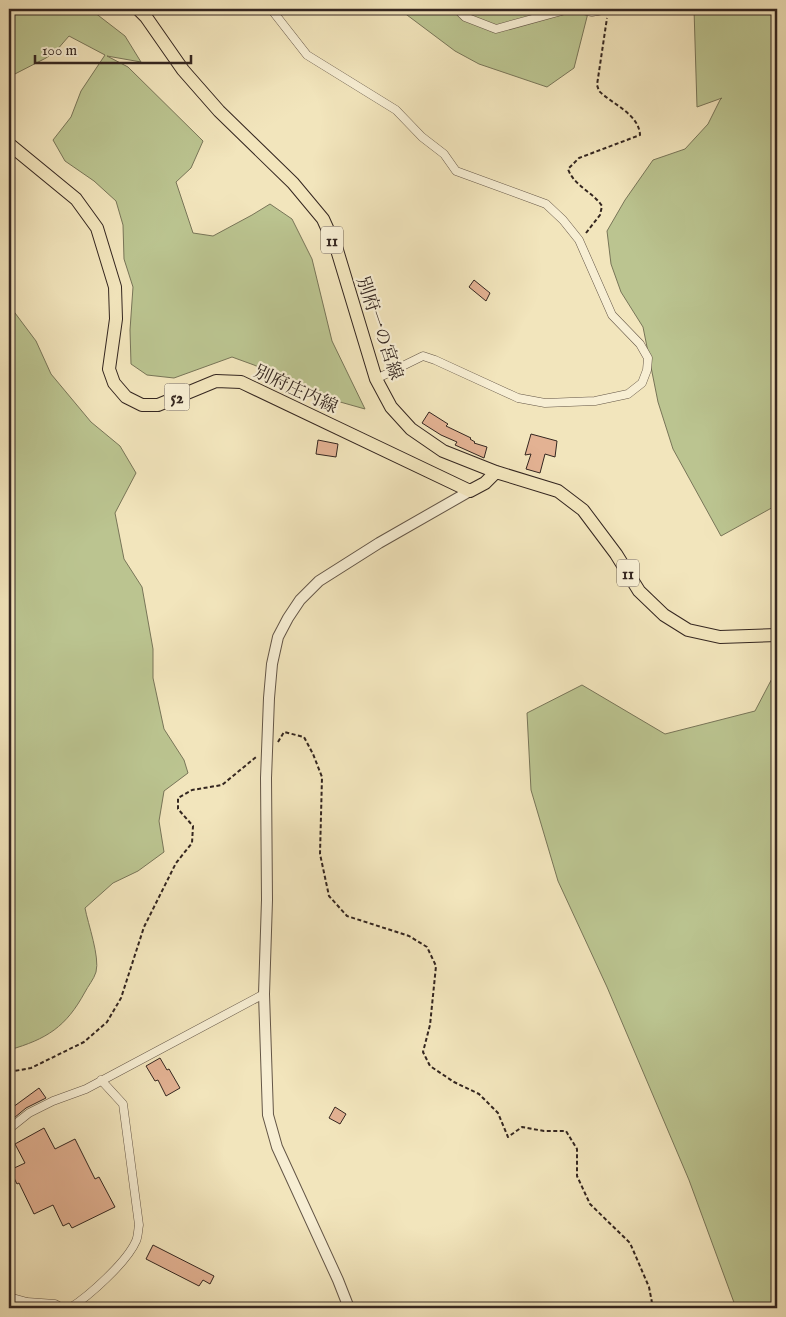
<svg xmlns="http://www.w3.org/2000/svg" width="786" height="1317" font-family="'IM FELL English','Noto Serif JP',serif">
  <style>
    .green { fill: #bbc490; stroke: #787558 }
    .building { fill: #e3b293; stroke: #342620 }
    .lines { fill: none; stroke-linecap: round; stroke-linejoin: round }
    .minor-casing { stroke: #645647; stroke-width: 9 }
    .tertiary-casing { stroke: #645647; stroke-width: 12 }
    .primary-casing { stroke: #342620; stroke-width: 14 }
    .path { stroke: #342620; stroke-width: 2; stroke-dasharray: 4 2.5; stroke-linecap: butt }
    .minor { stroke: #f7eed3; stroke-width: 8 }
    .tertiary { stroke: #f7eed3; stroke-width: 10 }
    .primary { stroke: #f2e5bc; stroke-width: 12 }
    .labels { text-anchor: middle; stroke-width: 4.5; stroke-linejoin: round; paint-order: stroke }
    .shield { fill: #f7eed3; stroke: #6e6256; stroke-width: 1 }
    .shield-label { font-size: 16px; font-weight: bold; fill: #342620 }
    .street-label { font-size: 18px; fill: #342620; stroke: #f7eed3 }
  </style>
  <rect width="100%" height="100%" fill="#f2e5bc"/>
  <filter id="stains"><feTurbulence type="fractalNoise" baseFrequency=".004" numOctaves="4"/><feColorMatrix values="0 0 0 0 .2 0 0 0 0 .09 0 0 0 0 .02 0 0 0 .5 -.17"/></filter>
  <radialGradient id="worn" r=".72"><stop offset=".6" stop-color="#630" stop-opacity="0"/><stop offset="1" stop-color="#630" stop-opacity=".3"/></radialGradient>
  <path class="green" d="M9,9H90L125,36L141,62L107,56L128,67L203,141L191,168L176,182L193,233L213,236L252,215L270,204L292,219L312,259L332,341L365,409L326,398L254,365L232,357L174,378L147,375L131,364L130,330L133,287L124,259L123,225L116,201L94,181L65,161L53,140L71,117L81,91L105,55L69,36L56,51L46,58L11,76L9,75Z
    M399,9H589L574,68L547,87L479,64L455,51Z
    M694,9H777V505L721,536L673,449L658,402L643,327L621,292L611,264L607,231L625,200L653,160L685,149L708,124L720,100L722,98L697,107Z
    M9,305L36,341L51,374L91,422L120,446L136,473L115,513L124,559L142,587L153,649V678L164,729L184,760L188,773L164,791L159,821L164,852L138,871L113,883L85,908C88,924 100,957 96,972C94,979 88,986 85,992C66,1027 47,1039 9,1050Z
    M777,669V1308H736L689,1180L607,987L558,881L531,790L527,713L582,685L665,734L755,711Z"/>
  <path class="building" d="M474,280L490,293L486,301L469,287Z
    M429,412L448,424L446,426L471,438L470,439L475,442L474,443L487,447L484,458L455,445L457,442L441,435L422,423Z
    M531,434L557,441L555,457L545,454L540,473L526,469L531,454L525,455Z
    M318,440L338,444L336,457L316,454Z
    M160,1058L167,1070L169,1069L180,1088L166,1096L158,1080L155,1081L146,1066Z
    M39,1088L46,1098L26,1108L14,1118L9,1110Z
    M335,1107L346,1114L340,1124L329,1118Z
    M44,1128L55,1149L75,1139L95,1179L99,1177L115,1207L72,1228L69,1223L63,1226L53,1205L34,1214L19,1183L17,1184L10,1170L25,1163L15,1144Z
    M153,1245L214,1276L210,1284L203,1280L199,1286L146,1259Z"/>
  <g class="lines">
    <g class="minor-casing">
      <path id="minor" d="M271,9L307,55L396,110L422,137L444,154L456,171L546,204L563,220L579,240L612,315L640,344L648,358L647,370L642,383L628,394L595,401L545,403L518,398L435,360L423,356L376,379
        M457,9L465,17L496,29L569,9
        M578,9L592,12L609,9
        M9,1129L29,1113L53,1101L86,1089L264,994
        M9,1297L27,1302L55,1304L62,1308
        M70,1308C89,1296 127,1262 136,1241C138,1237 138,1230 139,1225L123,1104L101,1080"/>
    </g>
    <g class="tertiary-casing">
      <path id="tertiary" d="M349,1308L338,1280L277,1147L268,1115L264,994L267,900L266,778L269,698L272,664L278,637L288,618L300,600L319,581L379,543L470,491"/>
    </g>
    <g class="primary-casing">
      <path id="primary" d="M138,9L146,17L183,70L219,111L293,183L323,219L337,250L376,379L391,407L411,429L443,451L496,472L558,491L583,510L616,554L639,591L664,615L688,630L720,637L777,635
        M9,144L76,199L97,228L115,287L116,319L109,369L114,383L126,397L142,405H158L216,381L241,382L470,491L485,483L496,472"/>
    </g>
    <path class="path" d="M586,233L600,215L602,206C593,192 574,186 568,169L579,158L640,135C639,114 612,104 599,91L597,85L607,18
      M278,742L284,732L304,737L313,754L322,777L320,854L329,896L347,916L409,936L427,947L436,966L430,1025L423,1052L430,1066L454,1082L479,1094L498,1113L508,1137L522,1127L544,1131H566L577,1149V1176L590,1204L630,1243L649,1287L653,1308
      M9,1072L31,1068L84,1042L107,1022L121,998L144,927L176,863L192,843L193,826L178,809V798L192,790L222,785L256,757"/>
    <use href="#minor" class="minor"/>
    <use href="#tertiary" class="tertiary"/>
    <use href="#primary" class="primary"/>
  </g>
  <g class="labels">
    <g class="shield">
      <rect x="321" y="226.5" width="22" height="27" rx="4"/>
      <rect x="164.5" y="383.5" width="25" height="27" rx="4"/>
      <rect x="617" y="559.5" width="22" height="27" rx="4"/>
    </g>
    <g class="shield-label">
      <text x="332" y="246">11</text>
      <text x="177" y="403">52</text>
      <text x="628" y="579">11</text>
    </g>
    <g class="street-label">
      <text transform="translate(380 328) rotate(71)" y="6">別府一の宮線</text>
      <text transform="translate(296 389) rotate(25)" y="6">別府庄内線</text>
    </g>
  </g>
  <rect width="786" height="1317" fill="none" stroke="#f2e5bc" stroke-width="30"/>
  <rect x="10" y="10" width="766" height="1297" fill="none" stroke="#342620" stroke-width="2.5"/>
  <rect x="15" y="15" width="756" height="1287" fill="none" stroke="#342620"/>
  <path d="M35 55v8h156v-8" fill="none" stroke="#342620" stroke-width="2.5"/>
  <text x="42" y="55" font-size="15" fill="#342620" stroke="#f7eed3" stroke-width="4" paint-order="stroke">100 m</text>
  <rect width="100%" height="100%" filter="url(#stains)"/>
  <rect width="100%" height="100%" fill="url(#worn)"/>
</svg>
